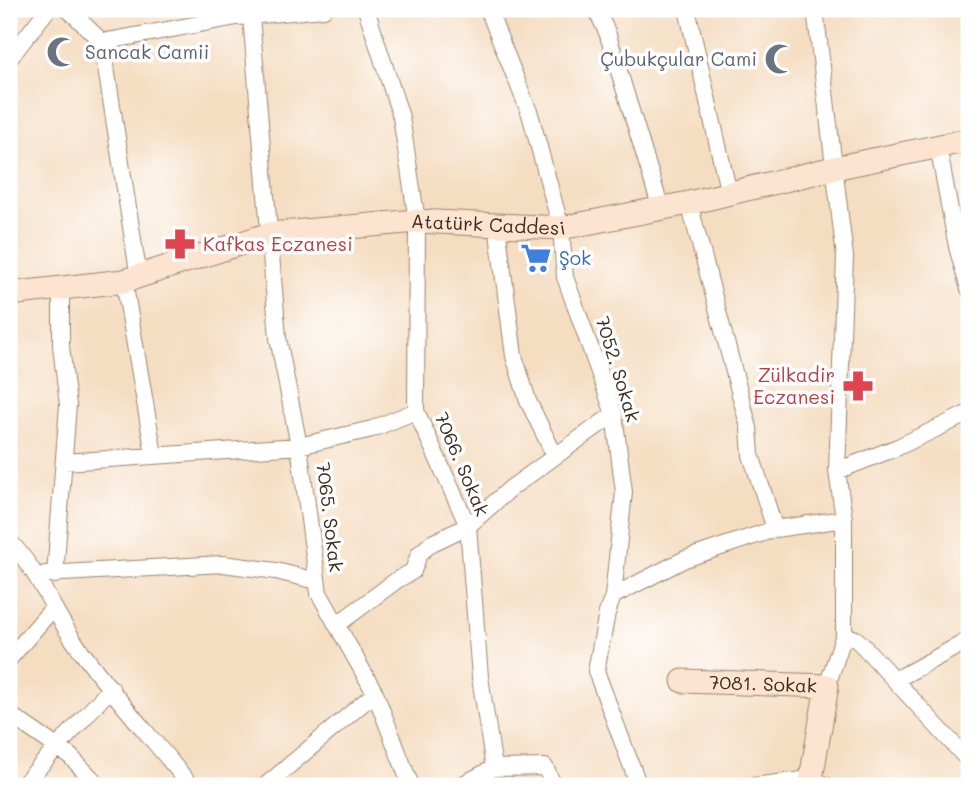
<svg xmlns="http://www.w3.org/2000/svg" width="978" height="795" font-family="Mali,sans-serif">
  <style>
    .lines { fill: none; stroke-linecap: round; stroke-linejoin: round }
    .street-casing { stroke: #988470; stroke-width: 18 }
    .secondary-casing { stroke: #988470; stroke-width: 25 }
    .street { stroke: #fff; stroke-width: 16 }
    .secondary { stroke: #fde4d0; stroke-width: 23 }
    .labels { text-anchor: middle; stroke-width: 7; stroke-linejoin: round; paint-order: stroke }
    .worship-label { font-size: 19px; fill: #5b616d; stroke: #fff; text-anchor: start }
    .street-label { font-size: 19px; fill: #3b2a1e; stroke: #fff }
    .health-label { font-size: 19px; fill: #be3a42; stroke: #fff; text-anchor: start }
    .shop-label { font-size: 19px; fill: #366cbe; stroke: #fff; text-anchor: start }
  </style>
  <rect width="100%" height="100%" fill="#fff"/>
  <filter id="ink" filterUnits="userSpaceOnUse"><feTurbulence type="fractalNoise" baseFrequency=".0143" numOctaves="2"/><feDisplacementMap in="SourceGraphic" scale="14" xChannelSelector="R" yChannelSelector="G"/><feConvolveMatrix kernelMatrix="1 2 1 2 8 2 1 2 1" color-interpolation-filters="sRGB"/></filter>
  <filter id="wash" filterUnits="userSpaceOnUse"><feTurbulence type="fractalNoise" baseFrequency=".00686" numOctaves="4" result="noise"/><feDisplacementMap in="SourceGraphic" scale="28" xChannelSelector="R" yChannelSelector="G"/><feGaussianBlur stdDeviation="1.57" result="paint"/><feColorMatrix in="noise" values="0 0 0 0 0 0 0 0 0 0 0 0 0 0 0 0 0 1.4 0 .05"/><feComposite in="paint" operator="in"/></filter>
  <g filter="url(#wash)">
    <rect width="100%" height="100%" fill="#f5ddc1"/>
  </g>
  <g filter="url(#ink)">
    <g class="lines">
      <g class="street-casing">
        <path id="street" d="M68,9L102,42L139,278
          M366,9L401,117L417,221L416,411L468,526L480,677L494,768L459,786
          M488,9L530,114L561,228L565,277L614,414L624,492L613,596L607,613L596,671L639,786
          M596,9L607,32L661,209
          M687,9L729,194
          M815,9L845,257L837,471L844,519V635L827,686
          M251,16L278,338L299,446L319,593L375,693L411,786
          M102,42L237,17L324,9
          M9,59L48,9
          M938,146L957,247L969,289
          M689,203L749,428L751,455L775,529
          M497,225L514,356L528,401L555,456
          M124,281L154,455
          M64,462L299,446L372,429L416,411
          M837,471L898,447L969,413
          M9,541C39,571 52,610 76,644C111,694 153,739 191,786
          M45,574L223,564L276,571L317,581
          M55,575L68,405L61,346V290
          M613,596L685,559L775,529L844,519
          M338,624L397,580L413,571L419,554L432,543L468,526L511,488L614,414
          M844,635L856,639L865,648L969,761
          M9,659L53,608
          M895,680L969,640
          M9,714L70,756L99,786
          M494,768L545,767L554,786
          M22,786L111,688
          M265,786L375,693
          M753,786L811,779L828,786"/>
      </g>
      <g class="secondary-casing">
        <g id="secondary">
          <path id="s1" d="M9,294L124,281L270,234L417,221L561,228L689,203L834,168L969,140"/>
          <path id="s2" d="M683,681L827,686L811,779L812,786"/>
        </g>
      </g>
      <use href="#street" class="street"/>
      <use href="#secondary" class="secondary"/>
    </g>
  </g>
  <defs>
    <g id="mosque-bare" transform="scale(2.415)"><path d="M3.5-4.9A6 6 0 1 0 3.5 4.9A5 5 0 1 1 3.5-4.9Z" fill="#6b7280" stroke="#fff" stroke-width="2.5" paint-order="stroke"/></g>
    <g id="pharmacy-bare" transform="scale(2.415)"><path d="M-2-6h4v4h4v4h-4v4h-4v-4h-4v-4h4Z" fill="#e0444e" stroke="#fff" stroke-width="2.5" paint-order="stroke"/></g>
    <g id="supermarket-bare" transform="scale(2.415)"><path d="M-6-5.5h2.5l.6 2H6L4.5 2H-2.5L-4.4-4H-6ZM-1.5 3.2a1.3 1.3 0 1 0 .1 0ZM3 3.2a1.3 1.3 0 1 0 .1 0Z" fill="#3f7fe0" stroke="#fff" stroke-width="2.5" paint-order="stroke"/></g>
  </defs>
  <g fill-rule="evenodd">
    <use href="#mosque-bare" x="62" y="52"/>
    <use href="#mosque-bare" x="780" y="59"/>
    <use href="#pharmacy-bare" x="180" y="244"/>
    <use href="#supermarket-bare" x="536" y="258"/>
    <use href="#pharmacy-bare" x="858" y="386"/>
  </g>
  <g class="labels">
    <g class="worship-label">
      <text x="85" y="59">Sancak Camii</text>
      <text x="757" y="66" text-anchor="end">Çubukçular Cami</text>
    </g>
    <g class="street-label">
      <text dy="7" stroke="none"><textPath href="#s1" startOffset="488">Atatürk Caddesi</textPath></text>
      <text transform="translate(618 369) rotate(73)" y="7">7052. Sokak</text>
      <text transform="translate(462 464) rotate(67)" y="7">7066. Sokak</text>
      <text transform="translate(330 517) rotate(83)" y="7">7065. Sokak</text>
      <text dy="7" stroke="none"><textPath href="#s2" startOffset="80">7081. Sokak</textPath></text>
    </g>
    <g class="health-label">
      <text x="203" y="251">Kafkas Eczanesi</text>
      <text x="835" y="382" text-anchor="end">Zülkadir<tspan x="835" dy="22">Eczanesi</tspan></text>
    </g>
    <g class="shop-label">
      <text x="559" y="265">Şok</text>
    </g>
  </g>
  <rect width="978" height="795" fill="none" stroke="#fff" stroke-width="35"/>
</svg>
